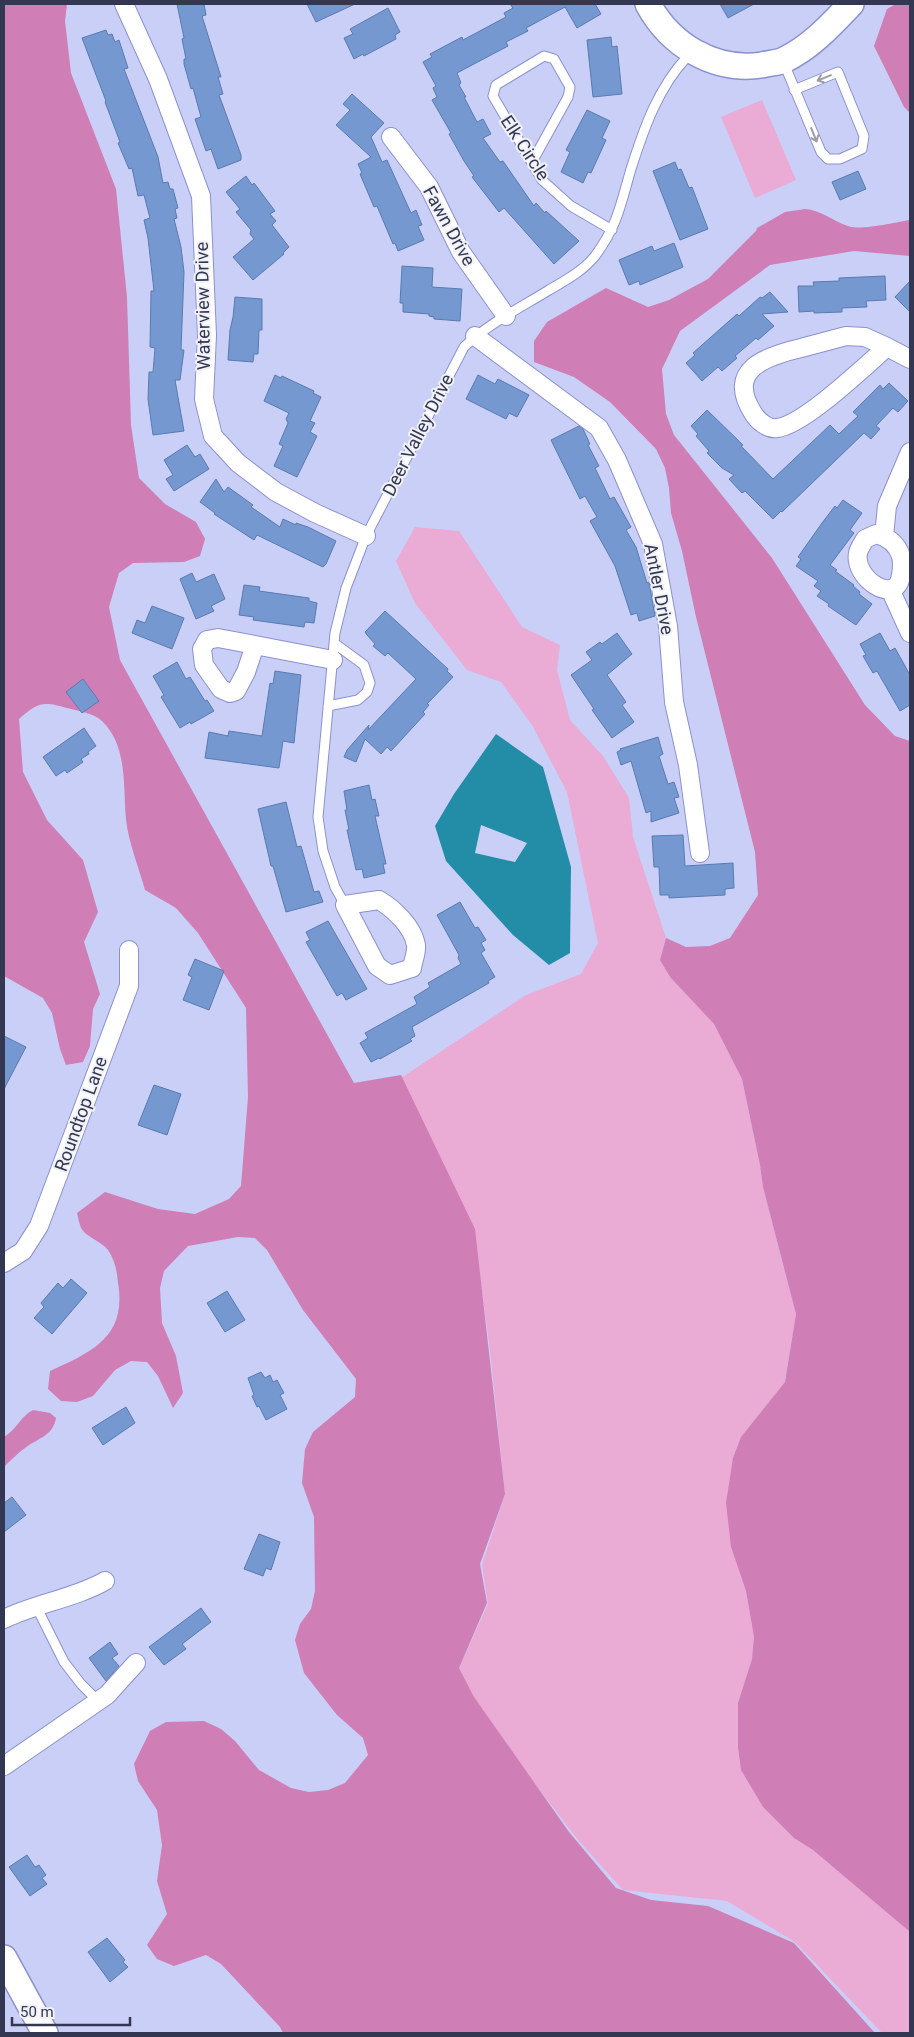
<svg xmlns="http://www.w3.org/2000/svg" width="914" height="2037" font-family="Roboto,sans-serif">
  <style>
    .green { fill: #eaabd5 }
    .forest { fill: #cf7eb6 }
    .water { fill: #238ca6; fill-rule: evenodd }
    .building { fill: #7598d1; stroke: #597bb1 }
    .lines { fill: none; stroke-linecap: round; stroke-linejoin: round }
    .lane-casing { stroke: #8b91cf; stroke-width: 11 }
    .street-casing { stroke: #8b91cf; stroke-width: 20 }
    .secondary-casing { stroke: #8b91cf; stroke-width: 28 }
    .lane { stroke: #fff; stroke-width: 9 }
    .street { stroke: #fff; stroke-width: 18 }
    .secondary { stroke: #fff; stroke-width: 25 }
    .oneway { stroke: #9a9ba8 }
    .labels { text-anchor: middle; stroke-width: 4; stroke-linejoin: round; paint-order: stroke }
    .street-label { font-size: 18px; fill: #343751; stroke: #f1f2f9 }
  </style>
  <rect width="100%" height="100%" fill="#c9cff7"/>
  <path class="green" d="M762,100L796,180L755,198L721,117Z
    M415,527L459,531L522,627L560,645L557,670L570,720L603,756L629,798L633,837L666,938L660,960L670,977L714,1024L742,1079L760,1165L763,1187L796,1314L785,1382L741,1437L731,1547L746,1591L754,1637L752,1659L738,1703V1748L741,1770L763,1807L794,1838L813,1850L910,1932V2033H882L795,1942L727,1901L623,1890L578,1840L478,1709L459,1668L488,1604L482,1565L505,1494L490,1350L475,1239L401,1078L526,995L581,974L598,943L567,792L532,725L501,682L467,670L415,603L396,561Z"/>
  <path class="forest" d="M4,4H67L65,21L71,73L116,189L127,297L131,425L139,478L165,504L196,522L205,539L200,556L184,562L133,563L119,573L109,607L120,660L354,1083L401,1075L475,1229L505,1494L480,1564L487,1603L459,1668L474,1697L569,1832L616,1888L651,1900L708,1906L794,1943L875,2033H283L280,2027L221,1964L206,1955L174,1966L157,1959L147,1945L167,1914L157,1881L162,1845L157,1810L138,1781L134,1764L150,1731L166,1722L204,1721L221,1729L235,1741L259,1770L291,1788L309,1792L328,1790L345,1783L368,1755L363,1738L337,1715L304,1673L295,1640L300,1624L311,1609L315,1591L314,1517L302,1483L305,1449L313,1432L355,1397L356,1379L303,1310L267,1250L255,1238L238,1237L188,1246L164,1271L160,1288L162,1323L176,1356L183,1393L173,1408L158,1376L147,1362L131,1361L115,1370L93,1396L77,1402L61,1401L48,1389L50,1371C93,1352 127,1336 118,1283C117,1271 115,1260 108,1250C101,1241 86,1237 81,1228C79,1223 78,1217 77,1213L105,1192L158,1209L195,1214L229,1199L241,1186L248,1097L246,1008L198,933L176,908L145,890C139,868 128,841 126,819C123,787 128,746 102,721C94,713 78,711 67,708C43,701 38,702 19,719L23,772L47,820L83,860L98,912L84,942L100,994L93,1009L90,1046L83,1062L66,1065L60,1049L52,1013L43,998L4,976Z
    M896,4L910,5V113L904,107L874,46L887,9Z
    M805,209C821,210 833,221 848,226C860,231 897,222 910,220V256L854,251L770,265L680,331L662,369L666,414L674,435L772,558L865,705L895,736L910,741V1932L813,1850L794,1838L763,1807L741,1770L738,1748V1703L752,1659L754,1637L746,1591L731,1547L726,1503L733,1458L741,1437L785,1382L796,1314L763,1187L760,1165L742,1079L714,1024L670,977L660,960L666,938L686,947L710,946L730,938L758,895L755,852L696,617L682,551L671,513L669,488L665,468L656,449L610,402L574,377L534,362V341L547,322L606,288L648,307L669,300L708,279L756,231L757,228L785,212Z
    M33,1410L50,1413L56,1418C53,1436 38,1438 25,1448C18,1453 11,1460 4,1467V1437C16,1430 21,1416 33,1410Z"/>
  <path class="water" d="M496,734L543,767L571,867L570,953L549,965L513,935L446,861L435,826L454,794ZM481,825L527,843L515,862L475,853Z"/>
  <path class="building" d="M177,4H204L206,15L202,16L221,77H218L223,94L219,95L241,155V160L218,169L211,149L206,151L195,119L201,117L193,88L191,89L184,64V59H186L182,39L184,38Z
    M307,4H355L316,22Z
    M510,4H595L601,14L577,28L565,7L526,28L528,31L506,42L508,46L457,73L461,83L459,85L466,97H464L477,122L483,119L491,134L483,138L500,162L503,161L534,206L536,203L545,213L546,211L579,241L554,264L504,208L499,212L472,177L474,176L464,161L449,134L451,133L432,100L437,97L433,88L436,86L423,62L432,57L430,54L462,37L463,40L506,17L504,13L513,8Z
    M720,4H754L728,18Z
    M388,8L400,32L395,35L396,39L364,56L363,54L354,59L344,38L353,34L350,29Z
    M106,30L108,35L112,34L115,42L119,40L128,68L124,69L158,157L163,183L168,182L170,189H173L178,208L175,209L177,218L174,219L181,247L184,272L181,350H184L180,380H175L184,431L153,435L148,399L149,372H153L155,348L150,347L151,291H154L148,238L144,220L150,218L144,195L138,196L132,168L129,169L118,143L120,142L105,102L106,101L82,38Z
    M611,37L612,47L617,46L622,94L593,97L587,40Z
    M352,94L384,123L371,137L382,162L387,160L411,213L416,210L422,225L418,226L424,240L398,251L395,243L393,244L377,206L374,207L360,174L362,173L358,164L371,157L336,125L350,110L343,104Z
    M587,110L610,121L602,138L606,140L591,173L588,172L583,183L561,172L570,152L566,150Z
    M675,162L678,170L681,169L689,188L692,187L708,229L680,240L653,171Z
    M858,171L866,189L840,200L832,182Z
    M246,176L252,185L254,183L275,211L270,214L276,221L272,225L289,247L283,253L284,254L253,280L233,257L254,239L250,234L251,230L236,212L240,209L226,192Z
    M674,243L683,267L640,285L639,281L629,285L619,260L652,246L654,251Z
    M402,266L433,268L432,287L462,289L460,321L434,319V317L429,316V314L403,312V303H400Z
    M885,276L886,300L866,301L867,307L842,308V312L814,313V311L799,312L798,286H814L813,282L839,281V278Z
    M910,281V312L895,297Z
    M770,292L788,312L762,314L774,326L758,340L756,338L735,356L737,358L722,371L718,367L702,381L686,363L695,355L693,353L737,314L739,316L760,297L762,298Z
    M235,297L262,299V330H259L258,354H254L253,362L228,360L230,330L233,317Z
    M275,375L281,378L282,376L314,391L313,393L321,397L310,421L315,423L310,432L317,436L297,477L274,466L283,446L279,444L288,423L286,419L289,413L264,401Z
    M478,375L495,384L498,379L529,395L517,417L509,413L506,419L466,399Z
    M889,383L908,401L898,412L893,408L876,426L880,429L871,439L864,433L782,512L781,511L773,519L745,491L742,493L729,479L734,475L722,468L707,453L709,451L696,436L698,434L691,426L707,410L743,445L741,446L773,479L830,425L839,434L858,416L853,412L880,385L883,389Z
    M579,426L583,429L590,444L588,445L599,466L595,468L610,499L614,497L631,527L626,530L636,547L647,583L649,582L655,616L639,621L637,613L631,615L615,566L590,521L597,517L585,496L580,499L551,440Z
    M187,445L195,457L200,454L209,469L174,491L166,479L173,475L164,460Z
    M216,479L224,492L228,487L253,505L251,507L280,527L283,519L296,525V523L308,527L336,541L326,564L323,567L257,535L254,540L214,514L215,513L200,502Z
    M843,500L862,513L850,530L854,533L830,565L837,570L835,571L854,585L853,586L860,592L859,594L872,604L856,625L828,606L829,604L817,596L821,591L814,586L818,581L796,566L801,559L798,557L822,523L835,506L837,508Z
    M192,573L196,582L214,574L225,599L211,606L214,611L196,619L180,579Z
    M244,585L260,587L259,591L309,598V601L317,603L314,623L305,622L304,627L253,620L254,617L239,615Z
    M152,606L184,618L172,649L132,633L137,620L145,623Z
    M385,611L448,669L447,671L453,677L427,704L429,705L423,712L425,714L391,751L387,747L381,754L365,739L356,762L344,757L347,750L369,725L368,730L416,679L388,653L385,656L373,646L375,644L367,635L365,632Z
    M617,633L632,654L607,675L626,702L622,705L634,722L612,738L592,710L594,709L571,675L592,660L586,652L600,642L602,644Z
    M880,633L890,651L895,648L910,675V705L900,711L877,671L873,673L863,656L866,655L860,644Z
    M177,662L186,679L190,677L205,701L207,700L214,711L191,724L190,722L180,728L161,697L164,695L153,676Z
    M275,671L301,675L294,743L283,741L279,768L205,758L209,732L228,736L229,731L262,736L270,683L273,684Z
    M83,679L99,701L82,713L66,692Z
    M84,728L96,746L88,752L89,754L81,759L83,762L67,773L65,770L56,776L43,757Z
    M658,737L663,754L659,756L668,784L674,782L679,797L674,798L679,813L651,822V811L646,813L631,761L621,765L617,752L621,750L620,749Z
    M369,785L372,800L375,799L379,816H375L386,864H383L385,873L364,878L362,869L356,870L347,830H349L345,810H347L344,791Z
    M286,802L297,847L301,846L314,892L319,891L323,902L286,912L273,866H271L258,809Z
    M683,835L685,866L733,863L734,888L725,889V895L669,898V895H660L659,867H654L652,836Z
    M460,902L475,928L478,927L486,940L481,943L485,950L481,953L495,977L488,981L489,983L412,1027L415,1036L410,1039L412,1041L380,1059L379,1058L371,1062L360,1043L368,1038L365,1033L417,1004L414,997L430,987L428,983L461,964L458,958L459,955L437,915Z
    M328,921L367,989L346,1000L342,993L337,996L306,942L310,940L306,932Z
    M195,959L224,971L209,1010L183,1000L192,977L188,975Z
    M4,1036L26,1047L4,1089Z
    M154,1085L181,1094L167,1135L138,1125Z
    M71,1279L87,1293L52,1334L34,1318L44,1307L41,1303L58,1283L63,1288Z
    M227,1291L245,1320L225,1332L207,1303Z
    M261,1372L265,1378L270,1375L273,1382L277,1380L284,1393L280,1395L287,1409L266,1420L259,1406L257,1407L252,1396L254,1395L248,1378Z
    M126,1407L135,1423L103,1445L92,1428Z
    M12,1497L26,1515L4,1532V1503Z
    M259,1534L280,1542L271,1570L266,1568L263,1576L244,1569Z
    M201,1608L211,1622L182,1644L186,1649L164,1665L149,1647Z
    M110,1642L118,1654L112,1658L119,1666L106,1681L89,1658Z
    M27,1855L35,1867L39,1865L46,1875L42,1878L47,1884L30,1896L9,1867Z
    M107,1938L125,1960L123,1962L128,1967L110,1982L88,1952Z"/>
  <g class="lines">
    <g class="lane-casing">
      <path id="lane" d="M783,61L821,152L828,159H840L862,149L864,136L838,72L794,90
        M532,162L568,97L570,87L554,59L544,56L496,85L493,96L542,180L571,206L612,230
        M328,706L358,700L367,692L370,683L364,665L334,643
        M345,905L335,887L323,851L318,817L335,633L346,588L366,536L464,347C489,323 520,308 549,290C566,280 583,271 595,256C618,225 621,203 631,169C644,128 658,88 687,57L686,51
        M36,1606L64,1662L81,1684L98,1701"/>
    </g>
    <g class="street-casing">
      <path id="street" d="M124,4L158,79L201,196L207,335L204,399L213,436L238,463L276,492L315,513L366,536
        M391,137L429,187L461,252L506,316
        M475,336L599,428L617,460L653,544L668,626L674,702L688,765L700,853
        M846,336L865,337L887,347C865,366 804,425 777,428C768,430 757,420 753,413C725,369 767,356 801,348C816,344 831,340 846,336Z
        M887,347L910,359
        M876,534C888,537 897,544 901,556C903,563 902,568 901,575C897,607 853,579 858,553C859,548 863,543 865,539Z
        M884,536L887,506L910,452
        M890,589L910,633
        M218,638L255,645L246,672L236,691L230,693L221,689L204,665L202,649L207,640Z
        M255,645L333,660
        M379,900C394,909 413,927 416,945C417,952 413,961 412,968L390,975L377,966L345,905Z
        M4,1263L23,1251L39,1226L129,986V950
        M4,1619C36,1603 73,1599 105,1581
        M4,1766L107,1695L136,1663"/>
    </g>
    <g class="secondary-casing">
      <path id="secondary" d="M648,4C670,45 714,72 762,65C769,63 778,63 784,60C811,47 831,25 851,4
        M4,1958L45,2033"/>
    </g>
    <use href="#lane" class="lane"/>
    <use href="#street" class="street"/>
    <use href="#secondary" class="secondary"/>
  </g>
  <defs><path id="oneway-shaft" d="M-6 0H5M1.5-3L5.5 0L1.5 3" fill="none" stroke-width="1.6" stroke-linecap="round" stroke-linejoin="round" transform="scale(1.25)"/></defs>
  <g class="oneway">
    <use href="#oneway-shaft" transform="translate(824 78) rotate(158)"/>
    <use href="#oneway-shaft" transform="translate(814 135) rotate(68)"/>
  </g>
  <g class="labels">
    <g class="street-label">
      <text transform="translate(525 148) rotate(57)" y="6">Elk Circle</text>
      <text transform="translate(449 226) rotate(61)" y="6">Fawn Drive</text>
      <text transform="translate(203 306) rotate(-91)" y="6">Waterview Drive</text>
      <text transform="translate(418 435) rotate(-63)" y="6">Deer Valley Drive</text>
      <text transform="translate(659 589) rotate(79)" y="6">Antler Drive</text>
      <text transform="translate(81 1114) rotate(-70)" y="6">Roundtop Lane</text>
    </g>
  </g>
  <rect width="914" height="2037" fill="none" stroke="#343751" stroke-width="10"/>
  <path d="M12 2017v8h118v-8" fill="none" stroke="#343751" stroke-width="2.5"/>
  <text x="20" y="2017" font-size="15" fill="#343751" stroke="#f1f2f9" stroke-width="4" paint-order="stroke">50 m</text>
</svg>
